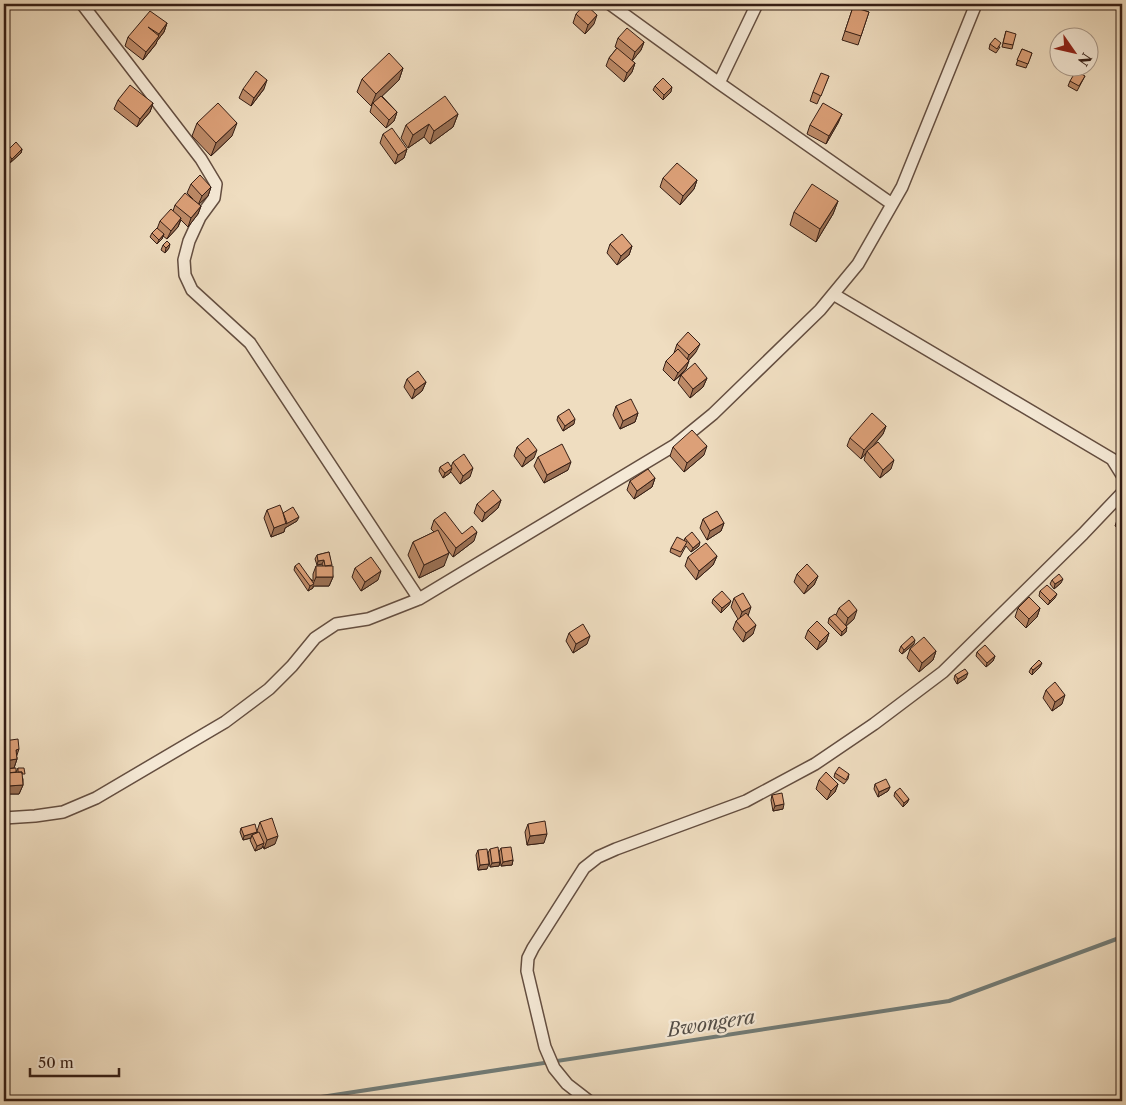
<svg xmlns="http://www.w3.org/2000/svg" width="1126" height="1105" font-family="'Libre Caslon Text',serif">
  <style>
    .lines { fill: none; stroke-linecap: round; stroke-linejoin: round }
    .stream { stroke: #727c77; stroke-width: 4 }
    .street-casing { stroke: #644e40; stroke-width: 14 }
    .street { stroke: #f5e9d6; stroke-width: 11 }
    .wall { fill: #bd8a67; stroke: #351e15 }
    .shaded-wall { fill: #9a7054; stroke: #351e15 }
    .building { fill: #dca078; stroke: #351e15 }
    .labels { text-anchor: middle; stroke-width: 4.5; stroke-linejoin: round; paint-order: stroke }
    .water-label { font-size: 19px; font-style: italic; fill: #534d46; stroke: #f5e9d6 }
  </style>
  <rect width="100%" height="100%" fill="#efddc0"/>
  <filter id="stains"><feTurbulence type="fractalNoise" baseFrequency=".004" numOctaves="4"/><feColorMatrix values="0 0 0 0 .2 0 0 0 0 .09 0 0 0 0 .02 0 0 0 .5 -.17"/></filter>
  <radialGradient id="worn" r=".72"><stop offset=".6" stop-color="#630" stop-opacity="0"/><stop offset="1" stop-color="#630" stop-opacity=".3"/></radialGradient>
  <g class="lines">
    <path class="stream" d="M295,1101L949,1001L1122,937"/>
    <g class="street-casing">
      <path id="street" d="M82,4L201,159L216,184L214,198L200,217L189,241L184,260L185,275L192,290L250,343L419,599
        M610,4L719,83L892,204
        M719,83L757,4
        M833,294L1112,459L1122,475
        M4,818L35,816L63,812L96,798L225,722L269,689L292,666L315,638L336,624L368,619L419,599L675,445L713,414L820,310L858,264L902,187L976,4
        M589,1101L567,1084L554,1068L545,1047L527,971L528,958L533,948L584,868L598,857L616,849L746,801L815,764L874,724L943,672L1083,534L1122,493"/>
    </g>
    <use href="#street" class="street"/>
  </g>
  <path class="wall" d="M853,7L869,12L858,45L842,40Z
    M576,14L594,24L585,34L573,23Z
    M167,23L164,32L157,41L156,44L143,60L125,46L128,37Z
    M1006,31L1013,45L1012,49L1002,47Z
    M618,38L644,42L641,50L632,61L635,63L632,72L624,82L606,66L609,58L617,48L615,47Z
    M990,44L1000,47L996,53L989,49Z
    M1022,49L1032,53L1026,68L1016,65Z
    M403,68L399,80L382,96L397,112L394,121L386,128L370,112L372,105L371,106L357,92L362,79Z
    M829,76L817,104L810,101L813,92Z
    M1085,76L1077,91L1068,86L1070,81Z
    M655,86L671,92L663,100L653,90Z
    M243,89H264L251,106L239,98Z
    M118,100L153,103L150,112L137,127L114,109Z
    M458,114L453,127L430,144L424,137L408,148L401,138L406,125Z
    M842,114L838,123L826,144L807,134L810,125Z
    M197,123L232,136L211,156L192,136Z
    M383,134L407,149L404,158L395,164L380,143Z
    M22,149L21,153L10,163L4,156L6,152Z
    M663,178L697,180L694,189L680,205L660,187Z
    M191,184L211,187L208,196L199,204L201,206L198,214L188,227L181,220L178,227L167,239L163,236L162,239L157,244L150,237L152,233L157,229L160,221L173,211L175,205L193,199L187,193Z
    M838,201L833,214L816,242L790,225L794,212Z
    M610,244L632,246L629,255L617,265L607,253Z
    M163,245L169,248L165,253L161,250Z
    M677,344L696,352L689,360L686,369L682,374L707,378L703,387L690,398L678,383L681,375L674,381L663,370L666,361L674,353Z
    M407,379L426,382L422,391L412,399L404,387Z
    M616,406L638,413L635,422L620,429L613,415Z
    M558,416L574,424L563,431L557,420Z
    M886,426L883,434L872,447L891,469L880,478L864,460L866,453L861,459L847,446L850,438Z
    M517,447L534,458L522,467L514,456Z
    M673,447L704,455L684,472L670,456Z
    M538,457L568,470L544,483L534,466Z
    M453,462L470,477L460,484L451,472L450,473L443,478L439,471L440,467H451Z
    M655,478L652,487L634,499L627,490L630,481Z
    M501,500L498,508L482,522L474,513L477,504Z
    M267,510L283,513L297,521L285,528L284,532L271,537L264,518Z
    M1122,511V530L1115,526L1118,517Z
    M703,519L724,523L721,531L707,540L700,528Z
    M434,520L474,541L453,557L446,548L444,566L419,578L408,555L413,542L434,532L431,529Z
    M685,538L699,546L691,552L686,546L680,557L670,552L671,548L684,541Z
    M329,552L333,577L329,586H313V588L308,591L294,570L295,566L313,581V574L316,566H323L322,564L317,565L315,559L317,555Z
    M717,556L713,565L696,580L685,566L688,557Z
    M355,568L378,580L361,591L352,577Z
    M797,574L818,576L814,585L804,594L794,582Z
    M1052,580L1061,583L1054,589L1050,584Z
    M1040,591L1055,598L1048,605L1039,596Z
    M734,598L748,615L753,634L743,642L733,629L736,621L738,619L731,607Z
    M713,599L729,605L721,613L712,603Z
    M839,608L854,619L846,626V632L841,636L828,623L829,618L836,615Z
    M1018,608H1040L1037,617L1026,628L1015,617Z
    M808,630L829,633L826,642L817,650L805,638Z
    M569,633L587,644L573,653L566,641Z
    M914,644L902,654L899,651L901,646Z
    M910,649L936,651L933,660L919,672L907,658Z
    M977,652L995,656L993,661L986,667L976,656Z
    M1040,667L1032,675L1029,672L1031,668Z
    M955,675L966,678L957,684L954,679Z
    M1046,690L1062,704L1052,711L1043,698Z
    M17,757V759L14,768L16,772L18,768L23,779V785L19,794H5L4,787V789V779V781L5,778H4V773L5,769H4Z
    M835,773L849,774L848,779L844,784L834,777Z
    M819,780L838,784L835,792L827,800L816,789Z
    M875,784L890,787L888,791L878,797L874,789Z
    M895,792L909,799L907,803L903,807L894,796Z
    M772,795L783,809L773,811L771,800Z
    M260,822L275,844L264,849L263,846L262,848L255,851L250,840L251,838L243,840L240,832L241,828L257,832V833H258L257,831Z
    M528,824L544,843L527,845L525,832Z
    M501,848L513,860L512,865L501,866L499,852Z
    M490,849L500,862L499,866L490,867L488,853Z
    M478,850L487,869L478,870L476,855Z"/>
  <path class="shaded-wall" d="M597,15L594,24L585,34L588,25Z
    M167,23L164,32L157,41L156,44L143,60L146,52L158,37L159,34Z
    M644,42L641,50L632,61L635,52Z
    M635,63L632,72L624,82L627,73Z
    M403,68L399,80L374,104L373,103L371,106L376,94Z
    M267,80L264,89L251,106L254,98Z
    M672,87L671,92L663,100L664,95Z
    M153,103L150,112L137,127L140,119Z
    M397,112L394,121L386,128L389,120Z
    M458,114L453,127L430,144L434,131Z
    M842,114L838,123L826,144L829,136Z
    M237,123L232,136L211,156L216,143Z
    M429,124L424,137L408,148L413,135Z
    M22,149L21,153L10,163L12,159Z
    M407,149L404,158L395,164L398,155Z
    M697,180L694,189L680,205L683,196Z
    M211,187L208,196L198,205L202,196Z
    M838,201L833,214L816,242L820,229Z
    M201,206L198,214L188,227L191,218Z
    M181,218L178,227L167,239L171,231Z
    M164,234L162,239L157,244L159,240Z
    M170,244L169,248L165,253L166,248Z
    M632,246L629,255L617,265L621,256Z
    M700,344L696,352L685,364L689,355Z
    M689,361L686,369L674,381L678,373Z
    M707,378L703,387L690,398L693,389Z
    M426,382L422,391L412,399L415,390Z
    M638,413L635,422L620,429L623,421Z
    M575,419L574,424L563,431L565,426Z
    M886,426L883,434L868,452L867,451L866,453L861,459L864,450Z
    M707,446L704,455L684,472L687,463Z
    M537,450L534,458L522,467L526,458Z
    M894,460L891,469L880,478L883,470Z
    M571,462L568,470L544,483L547,475Z
    M452,468L450,473L443,478L445,473Z
    M473,468L470,477L460,484L463,476Z
    M655,478L652,487L634,499L637,491Z
    M501,500L498,508L482,522L485,513Z
    M299,517L297,521L285,528L284,532L271,537L274,528Z
    M724,523L721,531L707,540L710,531Z
    M477,532L474,541L453,557L456,548Z
    M700,542L699,546L691,552L693,548Z
    M449,553L444,566L419,578L424,565Z
    M717,556L713,565L696,580L699,571Z
    M324,560L322,564L317,565L318,561Z
    M381,571L378,580L361,591L365,582Z
    M818,576L814,585L804,594L808,586Z
    M316,577H333L329,586H313V588L308,591L310,586L313,584Z
    M1063,579L1061,583L1054,589L1055,584Z
    M1057,594L1055,598L1048,605L1050,601Z
    M731,601L729,605L721,613L722,608Z
    M751,607L748,616L739,621L742,612Z
    M1040,608L1037,617L1026,628L1029,619Z
    M857,610L854,619L845,627L848,618Z
    M756,625L753,634L743,642L746,633Z
    M847,627L846,632L841,636L842,632Z
    M829,633L826,642L817,650L820,642Z
    M590,636L587,644L573,653L576,644Z
    M915,640L914,644L902,654L904,650Z
    M936,651L933,660L919,672L922,663Z
    M995,656L993,661L986,667L987,663Z
    M1042,663L1040,667L1032,675L1033,670Z
    M968,673L966,678L957,684L958,679Z
    M1065,695L1062,704L1052,711L1055,702Z
    M19,749L16,758V750Z
    M17,759L14,768L4,769V761Z
    M838,784L835,792L827,800L831,791Z
    M23,785L19,794H5L8,786Z
    M890,787L888,791L878,797L879,792Z
    M909,799L907,803L903,807L904,803Z
    M784,804L783,809L773,811L775,806Z
    M257,832L256,836L252,835L251,838L243,840L244,836Z
    M547,834L544,843L527,845L530,836Z
    M278,836L275,844L264,849L267,840Z
    M264,843L262,848L255,851L257,846Z
    M513,860L512,865L501,866L503,862Z
    M500,862L499,866L490,867L492,863Z
    M489,864L487,869L478,870L480,865Z"/>
  <path class="building" d="M585,4L597,15L588,25L576,14Z
    M853,7L869,12L861,36L845,31Z
    M150,11L167,23L159,34L148,27L159,36L146,52L128,37Z
    M627,28L644,42L635,52L618,38Z
    M1006,31L1016,34L1013,45L1003,43Z
    M995,38L1001,43L997,49L990,44Z
    M617,48L635,63L627,73L609,58Z
    M1022,49L1032,53L1028,64L1017,60Z
    M389,53L403,68L376,94L362,79Z
    M256,71L267,80L254,98L243,89Z
    M1076,71L1085,76L1079,86L1070,81Z
    M821,73L829,76L821,96L813,92Z
    M663,78L672,87L664,95L655,86Z
    M130,85L153,103L140,119L118,100Z
    M381,96L397,112L389,120L373,103Z
    M445,96L458,114L434,131L429,124L413,135L406,125Z
    M218,103L237,123L216,143L197,123Z
    M823,103L842,114L829,136L810,125Z
    M392,128L407,149L398,155L383,134Z
    M16,142L22,149L12,159L6,152Z
    M677,163L697,180L683,196L663,178Z
    M200,175L211,187L202,196L191,184Z
    M812,184L838,201L820,229L794,212Z
    M185,193L201,206L191,218L175,205Z
    M171,209L181,218L171,231L160,221Z
    M157,228L164,234L159,240L152,233Z
    M622,234L632,246L621,256L610,244Z
    M167,241L170,244L166,248L163,245Z
    M688,332L700,344L689,355L677,344Z
    M678,349L689,361L678,373L666,361Z
    M695,363L707,378L693,389L681,375Z
    M418,371L426,382L415,390L407,379Z
    M631,399L638,413L623,421L616,406Z
    M569,409L575,419L565,426L558,416Z
    M872,413L886,426L864,450L850,438Z
    M692,430L707,446L687,463L673,447Z
    M528,438L537,450L526,458L517,447Z
    M878,442L894,460L883,470L867,451Z
    M562,444L571,462L547,475L538,457Z
    M464,454L473,468L463,476L453,462Z
    M448,462L452,468L445,473L440,467Z
    M648,469L655,478L637,491L630,481Z
    M493,490L501,500L485,513L477,504Z
    M280,505L287,523L274,528L267,510Z
    M293,507L299,517L286,524L283,513Z
    M717,511L724,523L710,531L703,519Z
    M1122,511V520L1118,517Z
    M445,512L462,534L472,526L477,532L456,548L434,520Z
    M438,530L449,553L424,565L413,542Z
    M692,532L700,542L693,548L685,538Z
    M677,537L687,542L681,552L671,548Z
    M706,543L717,556L699,571L688,557Z
    M329,552L332,565L325,566L324,560L318,561L317,555Z
    M371,557L381,571L365,582L355,568Z
    M299,563L314,584L310,586L295,566Z
    M807,564L818,576L808,586L797,574Z
    M316,566H333V577H316Z
    M1059,574L1063,579L1055,584L1052,580Z
    M1047,585L1057,594L1050,601L1040,591Z
    M722,591L731,601L722,608L713,599Z
    M743,593L751,607L742,612L734,598Z
    M1029,597L1040,608L1029,619L1018,608Z
    M849,600L857,610L848,618L839,608Z
    M746,613L756,625L746,633L736,621Z
    M835,614L847,627L842,632L829,618Z
    M817,621L829,633L820,642L808,630Z
    M583,624L590,636L576,644L569,633Z
    M912,636L915,640L904,650L901,646Z
    M924,637L936,651L922,663L910,649Z
    M985,645L995,656L987,663L977,652Z
    M1039,660L1042,663L1033,670L1031,668Z
    M965,669L968,673L958,679L955,675Z
    M1055,682L1065,695L1055,702L1046,690Z
    M18,739L19,749L16,750L17,759L4,761V741Z
    M839,767L849,774L846,780L835,773Z
    M16,768V772L7,773V774H6L5,769Z
    M18,768H24L25,774H22V772H18Z
    M22,772L23,785L8,786L7,773Z
    M826,772L838,784L831,791L819,780Z
    M886,779L890,787L879,792L875,784Z
    M900,788L909,799L904,803L895,792Z
    M782,793L784,804L775,806L772,795Z
    M272,818L278,836L267,840L260,822Z
    M545,821L547,834L530,836L528,824Z
    M255,824L257,832L244,836L241,828Z
    M259,832L264,843L257,846L252,835Z
    M498,847L500,862L492,863L490,849Z
    M511,847L513,860L503,862L501,848Z
    M487,849L489,864L480,865L478,850Z"/>
  <g class="labels">
    <g class="water-label">
      <text transform="translate(711 1023) rotate(-9)" y="7">Bwongera</text>
    </g>
  </g>
  <rect width="1126" height="1105" fill="none" stroke="#efddc0" stroke-width="20"/>
  <rect x="5" y="5" width="1116" height="1095" fill="none" stroke="#351e15" stroke-width="2.5"/>
  <rect x="10" y="10" width="1106" height="1085" fill="none" stroke="#351e15"/>
  <g transform="translate(1074 52) rotate(124)"><circle r="24" fill="#f5e9d6" stroke="#a89889"/>
  <path d="M0-4L9 19L0 12L-9 19Z" fill="#8f2418"/>
  <text y="-8" font-size="14" font-weight="bold" text-anchor="middle" fill="#351e15">N</text>
  </g>
  <path d="M30 1068v8h89v-8" fill="none" stroke="#351e15" stroke-width="2.5"/>
  <text x="38" y="1068" font-size="15" fill="#351e15" stroke="#f5e9d6" stroke-width="4" paint-order="stroke">50 m</text>
  <rect width="100%" height="100%" filter="url(#stains)"/>
  <rect width="100%" height="100%" fill="url(#worn)"/>
</svg>
